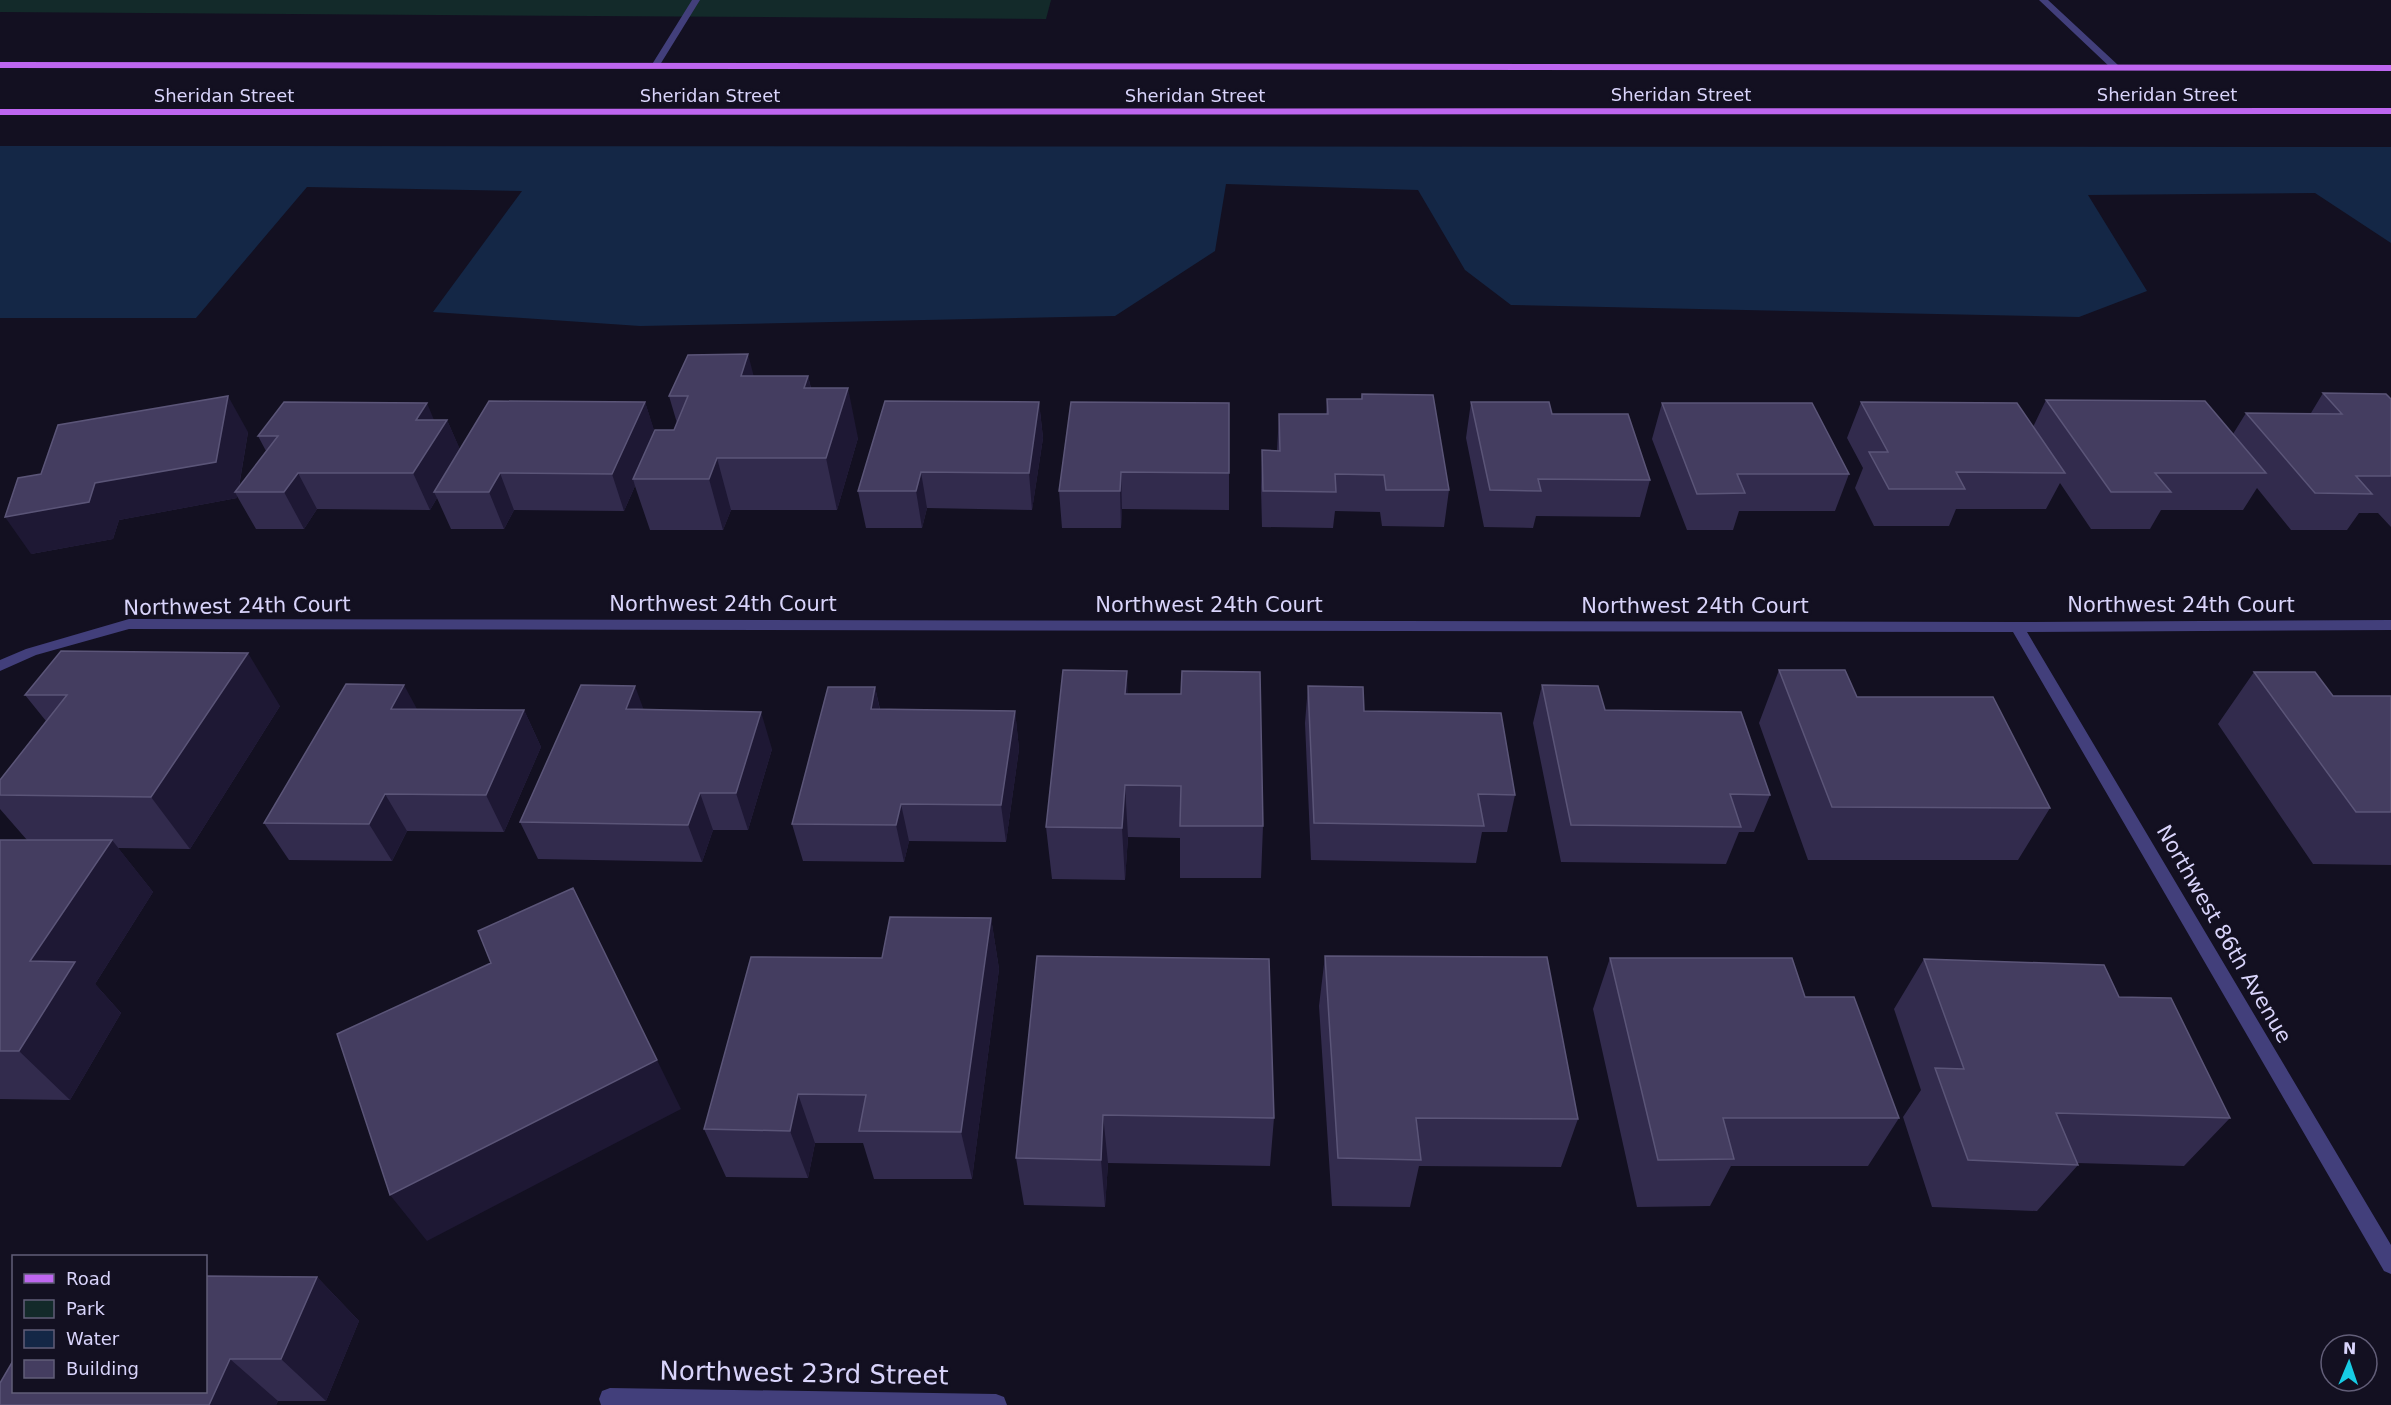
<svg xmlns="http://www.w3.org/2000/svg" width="2391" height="1405" font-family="'DejaVu Sans',sans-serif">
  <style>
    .green { fill: #132a2a }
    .water { fill: #142746 }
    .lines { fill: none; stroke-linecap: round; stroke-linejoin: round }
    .minor { fill: #423f7b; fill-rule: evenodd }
    .major { fill: #be66f0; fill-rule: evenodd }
    .wall { fill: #322b4d }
    .shaded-wall { fill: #1e1834 }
    .building { fill: #443d60; stroke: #5b5578; stroke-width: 1.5 }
    .labels { text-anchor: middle; stroke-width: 6; stroke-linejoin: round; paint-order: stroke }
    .far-street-label { font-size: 18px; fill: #d9d4fb; stroke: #131021 }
    .street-label { font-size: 21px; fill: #d9d4fb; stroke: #131021 }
    .near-street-label { font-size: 26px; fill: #d9d4fb; stroke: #131021 }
  </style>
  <rect width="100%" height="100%" fill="#131021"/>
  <path class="green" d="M0,0H1051L1046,19L0,12Z"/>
  <path class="water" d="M0,146L2391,147V243L2315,193L2088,195L2147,291L2079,317L1511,305L1465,270L1418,190L1226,184L1215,251L1115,316L640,326L433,312L522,191L307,187L196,318H0Z"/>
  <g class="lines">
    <path class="minor" d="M692,0H700L658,68H652L651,66Z
      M2039,0H2048L2118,65V69H2112Z
      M129,619L2017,622L2391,620V630L2027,632L2391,1245V1274L2384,1271L2013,632L129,629L36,655L0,671V660L26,649Z
      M610,1388L996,1394L1004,1397L1007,1405H601L599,1399L602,1391Z"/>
    <path class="major" d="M0,62L2391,65V71L0,68Z
      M2391,108V114L0,115V109Z"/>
  </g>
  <path class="wall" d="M754,376H808L811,388L858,438L837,510H731L723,530H650L635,486L624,511L514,510L504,529H451L437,498L430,510L317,509L304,529H256L237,496V498L119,520L113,539L31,554L248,432L239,487L266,451L258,436L434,420H447L460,450L645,402L654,431L674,430L677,423L669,396Z
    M2323,393L2391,399V527L2378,513H2359L2347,530H2291L2257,488L2243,510H2161L2150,529H2091L2060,483L2046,509H1956L1949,526H1874L1855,488L1863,468L1847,438L1861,402L2033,427L2046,400L2233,434L2246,413H2311Z
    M1362,394L1449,490L1444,527L1382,526L1380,512L1335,511L1333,528L1262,527L1261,487L1262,450L1277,451L1279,414H1326L1327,399H1361Z
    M1039,402L1043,438L1032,510L927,508L922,528H866L858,491Z
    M1071,402L1229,473V510L1122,509L1121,528H1062L1059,491Z
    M1471,402L1552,414L1650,480L1640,517L1536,516L1533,528L1484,527L1466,438Z
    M1662,403L1849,474L1835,511H1739L1733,530H1687L1652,439Z
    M61,651L280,706L190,849L118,848L153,892L95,984L121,1013L70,1100L0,1099V840H27L0,809V780L46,721L25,695Z
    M1779,670L1857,697L2050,808L2018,860H1808L1759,723Z
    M2254,672L2333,696H2391V865L2313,864L2218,724Z
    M1542,685L1605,710L1770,795L1754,832H1739L1726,864L1561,862L1533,723Z
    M1308,686L1364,711L1515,795L1507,832H1482L1476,863L1311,860L1305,723Z
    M875,687L880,709L1015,711L1019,749L1006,842L909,841L904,862L803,861L792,824Z
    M1128,694L1263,826L1261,878H1180V838L1128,837L1125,880L1052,879L1046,827Z
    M417,709L524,710L541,747L504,832L407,831L392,861L289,860L264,823Z
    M644,709L772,749L748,830H713L702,862L538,859L520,822Z
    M991,918L999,969L972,1179H874L863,1143H815L808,1178L726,1177L704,1129L882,958Z
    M1037,956L1274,1118L1270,1166L1108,1163L1105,1207L1024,1205L1016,1158Z
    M1325,956L1578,1119L1561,1167L1419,1166L1410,1207L1332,1206L1319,1006Z
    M1610,958L1805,997L1899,1118L1868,1166H1731L1710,1206L1637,1207L1593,1009Z
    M1924,959L2119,997L2230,1118L2184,1166L2077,1163L2078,1165L2037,1211L1932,1207L1903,1117L1921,1090L1894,1009Z
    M206,1276L317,1277L359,1321L326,1401H278L276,1405H0Z"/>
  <path class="shaded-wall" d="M748,354L761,404L741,376Z
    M808,376L819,426L804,388Z
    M848,388L858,438L837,510L826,458Z
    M228,396L248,432L238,492H235L237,496V498L119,520L113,539L31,554L5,517L95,483Z
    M645,402L657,439L633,479L635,486L624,511L612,474Z
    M1039,402L1043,438L1032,510L1029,473Z
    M427,403L439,432L447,420L463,456L434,492L437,498L430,510L413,473L416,420Z
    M717,458L731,510L723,530L709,479Z
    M921,472L927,508L922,528L916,491Z
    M1121,472L1122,509L1121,528L1120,491Z
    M298,473L317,509L304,529L284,492Z
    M500,473L514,510L504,529L489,492Z
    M248,653L280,706L190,849L151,797Z
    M1127,671L1129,724L1125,694Z
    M404,685L424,722L391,709Z
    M635,686L649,724L626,709Z
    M875,687L883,725L871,709Z
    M524,710L541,747L504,832L486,795Z
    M1015,711L1019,749L1006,842L1001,805Z
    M761,712L772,749L748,830L736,793Z
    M1125,785L1128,837L1125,880L1122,828Z
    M700,793L713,830L702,862L688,825Z
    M385,794L407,831L392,861L369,824Z
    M901,804L909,841L904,862L896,825Z
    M112,840L153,892L95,984L121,1013L70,1100L19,1051L30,961Z
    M991,918L999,969L972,1179L961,1132Z
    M657,1060L681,1109L427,1241L390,1195Z
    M798,1094L815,1143L808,1178L790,1131Z
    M1103,1115L1108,1163L1105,1207L1101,1160Z
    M317,1277L359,1321L326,1401L281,1359Z
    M230,1359L278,1401L276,1405H209Z"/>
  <path class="building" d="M748,354L741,376H808L804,388H848L826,458H717L709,479H633L655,430H674L688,396H669L688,355Z
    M2323,393L2386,394L2391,399V476H2356L2372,494L2315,493L2246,413L2342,414Z
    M1362,394L1433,395L1449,490H1386L1384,475L1335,474L1336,492L1263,491L1262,450L1280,451L1279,414H1328L1327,399H1362Z
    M228,396L216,462L95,483L89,502L5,517L18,478L41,474L58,425Z
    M2046,400L2205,401L2266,473H2155L2171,492H2111Z
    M489,401L645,402L612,474L500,473L489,492H434Z
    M885,401L1039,402L1029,473L921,472L916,491H858Z
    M284,402L427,403L416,420H447L413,473H298L284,492H235L278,436H258Z
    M1071,402L1229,403V473L1121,472L1120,491H1059Z
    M1471,402H1549L1552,414H1628L1650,480L1538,479L1541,491L1490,490Z
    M1861,402L2017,403L2065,473L1956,472L1965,489H1889L1869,452H1888Z
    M1662,403H1812L1849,474H1737L1745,493L1697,494Z
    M61,651L248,653L151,797L0,795V780L67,695H25Z
    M1063,670L1127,671L1125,694H1181L1182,671L1260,672L1263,826H1180L1181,786L1125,785L1122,828L1046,827Z
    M1779,670H1845L1857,697H1993L2050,808L1832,807Z
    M2254,672H2315L2333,696H2391V812H2356Z
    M346,684L404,685L391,709L524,710L486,795L385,794L369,824L264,823Z
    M581,685L635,686L626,709L761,712L736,793H700L688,825L520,822Z
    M1542,685L1598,686L1605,710L1741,712L1770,795L1730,794L1741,827L1571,825Z
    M1308,686L1363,687L1364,711L1501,713L1515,795L1478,794L1484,826L1314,823Z
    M828,687H875L871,709L1015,711L1001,805L901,804L896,825L792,824Z
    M0,840H112L30,961L75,962L19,1051H0Z
    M573,888L657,1060L390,1195L337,1034L491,963L478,931Z
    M890,917L991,918L961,1132L859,1131L866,1095L798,1094L790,1131L704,1129L751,957L882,958Z
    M1037,956L1269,959L1274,1118L1103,1115L1101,1160L1016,1158Z
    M1325,956L1547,957L1578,1119L1416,1118L1421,1160L1338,1158Z
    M1610,958H1792L1805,997H1854L1899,1118H1723L1734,1159L1658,1160Z
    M1924,959L2104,965L2119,997L2171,998L2230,1118L2056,1113L2078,1165L1968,1160L1935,1068L1964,1069Z
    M206,1276L317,1277L281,1359H230L209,1405H0V1383L14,1359V1392H206Z"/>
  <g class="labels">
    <g class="far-street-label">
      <text x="1681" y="101">Sheridan Street</text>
      <text x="2167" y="101">Sheridan Street</text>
      <text x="224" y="102">Sheridan Street</text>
      <text x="710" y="102">Sheridan Street</text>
      <text x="1195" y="102">Sheridan Street</text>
    </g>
    <g class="street-label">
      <text x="723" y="611">Northwest 24th Court</text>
      <text x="1209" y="612">Northwest 24th Court</text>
      <text x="2181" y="612">Northwest 24th Court</text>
      <text transform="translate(237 606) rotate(-1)" y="7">Northwest 24th Court</text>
      <text x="1695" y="613">Northwest 24th Court</text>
      <text transform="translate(2224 934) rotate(60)" y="7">Northwest 86th Avenue</text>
    </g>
    <g class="near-street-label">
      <text transform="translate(804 1373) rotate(1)" y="9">Northwest 23rd Street</text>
    </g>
  </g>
  <rect x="12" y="1255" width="195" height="138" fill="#131021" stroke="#625e78" stroke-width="1.5"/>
  <rect x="24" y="1274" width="30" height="9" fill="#be66f0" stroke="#625e78" stroke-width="1.5"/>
  <text x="66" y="1285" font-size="18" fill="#d9d4fb">Road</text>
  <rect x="24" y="1300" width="30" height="18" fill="#132a2a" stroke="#625e78" stroke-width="1.5"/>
  <text x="66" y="1315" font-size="18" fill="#d9d4fb">Park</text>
  <rect x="24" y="1330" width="30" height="18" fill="#142746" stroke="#625e78" stroke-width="1.5"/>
  <text x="66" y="1345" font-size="18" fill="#d9d4fb">Water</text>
  <rect x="24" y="1360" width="30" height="18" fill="#443d60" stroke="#625e78" stroke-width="1.5"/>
  <text x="66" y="1375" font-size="18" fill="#d9d4fb">Building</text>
  <g transform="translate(2349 1363) rotate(2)"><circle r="28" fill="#131021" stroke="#625e78" stroke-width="1.5"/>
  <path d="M0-4.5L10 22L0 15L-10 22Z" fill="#17cce4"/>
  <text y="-9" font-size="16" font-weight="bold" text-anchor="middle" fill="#d9d4fb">N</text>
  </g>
</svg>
